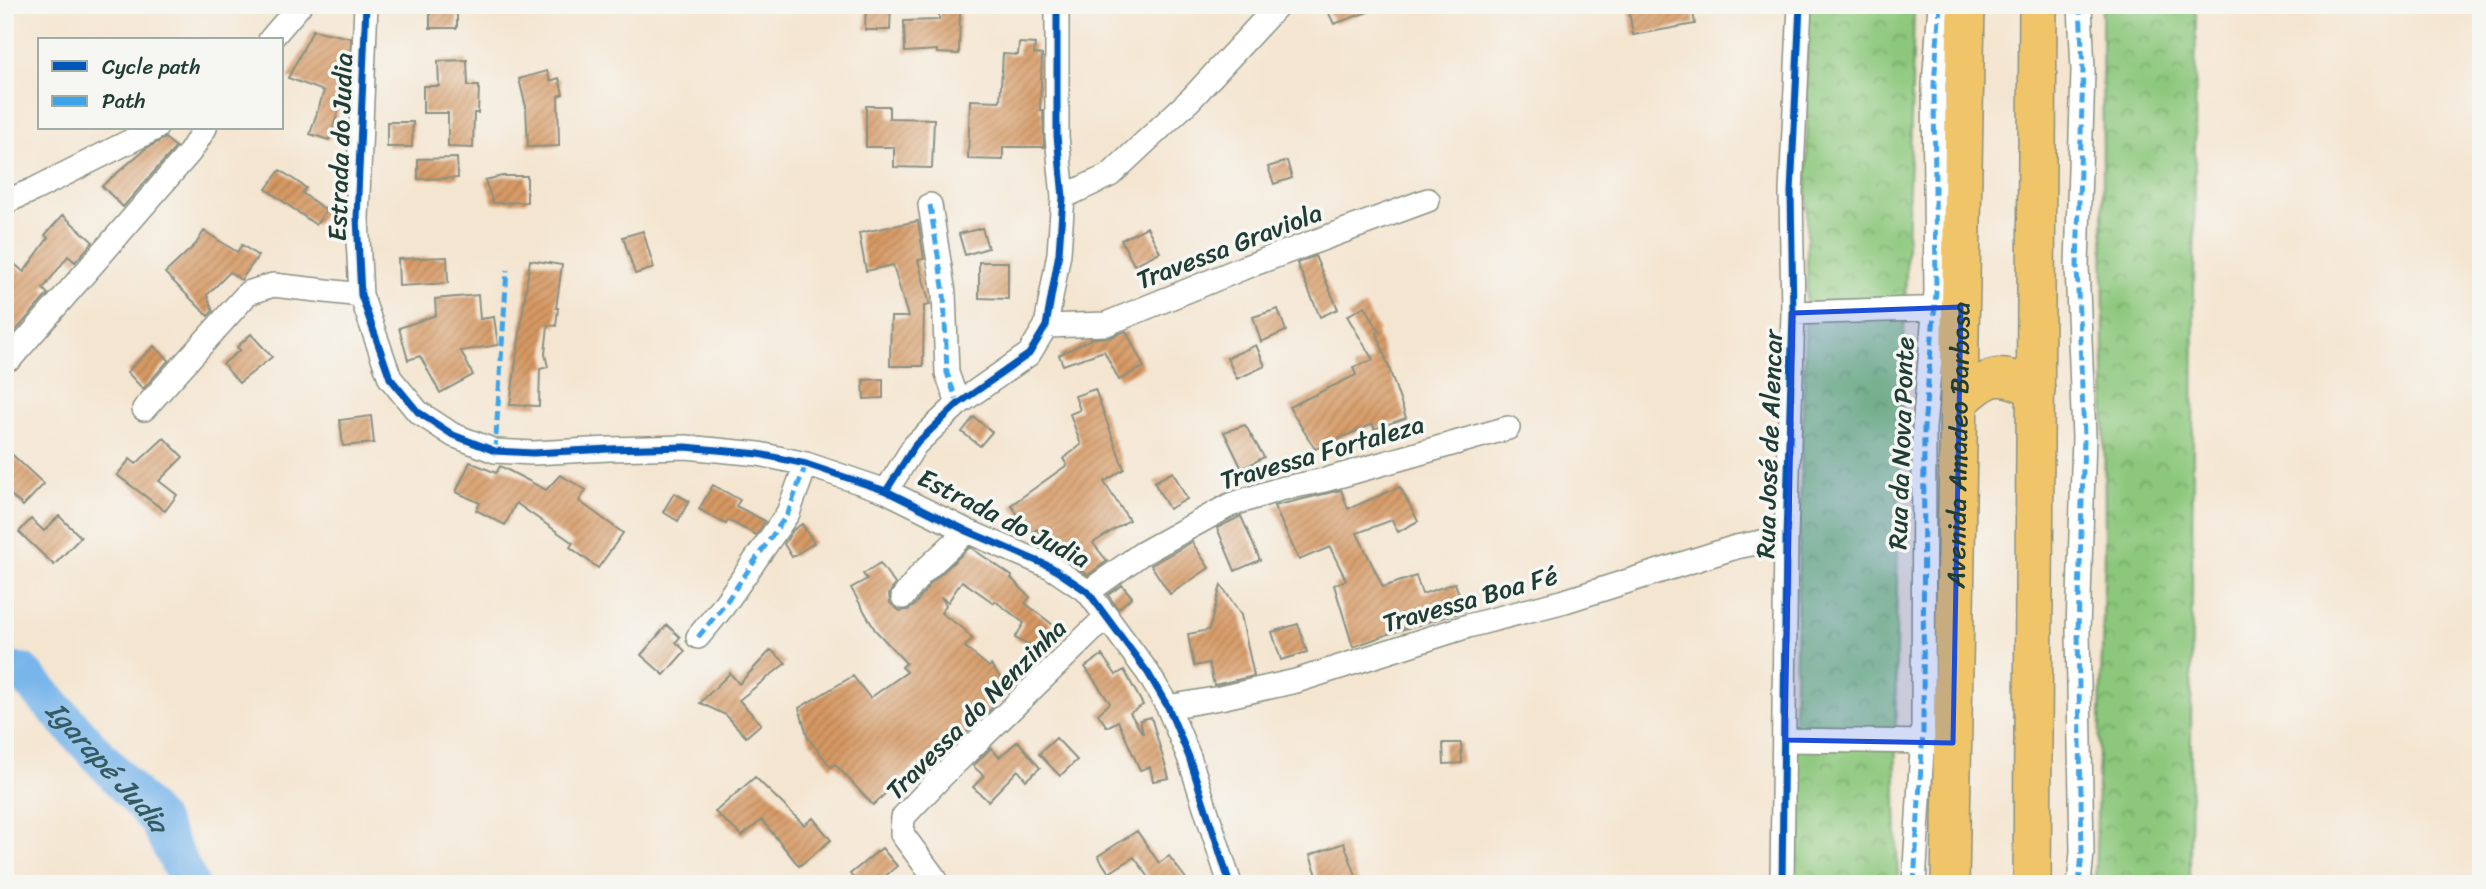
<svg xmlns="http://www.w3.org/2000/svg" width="2486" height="889" font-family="Sriracha,sans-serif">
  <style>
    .park { fill: url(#park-crowns); stroke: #568258; stroke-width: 2 }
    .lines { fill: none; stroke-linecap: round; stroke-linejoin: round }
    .river { stroke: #78b5ea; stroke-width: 38 }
    .building { fill: url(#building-hatch) }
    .street-casing { stroke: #8a9182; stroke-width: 26 }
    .primary-casing { stroke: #8a9182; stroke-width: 40 }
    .street { stroke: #fff; stroke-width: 23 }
    .primary { stroke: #f0c469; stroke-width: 37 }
    .quiet { stroke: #3da4eb; stroke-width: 5; stroke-dasharray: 10 5; stroke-linecap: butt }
    .cycleway-casing { stroke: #f6f6f2; stroke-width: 11 }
    .cycleway { stroke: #0057b8; stroke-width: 7 }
    .marked { fill: #1d4ed8; fill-opacity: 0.2; stroke: #1d4ed8; stroke-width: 5; stroke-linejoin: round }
    .labels { text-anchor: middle; stroke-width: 7; stroke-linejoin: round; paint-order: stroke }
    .street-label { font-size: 26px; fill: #1f3d34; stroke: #f6f6f2 }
    .water-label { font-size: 28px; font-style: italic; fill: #355b62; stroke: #f6f6f2 }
  </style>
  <defs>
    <pattern id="park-crowns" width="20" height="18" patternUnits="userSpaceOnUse" patternTransform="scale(1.75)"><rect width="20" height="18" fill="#8cc77b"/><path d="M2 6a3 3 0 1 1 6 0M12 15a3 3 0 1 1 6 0" fill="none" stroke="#72a366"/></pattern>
    <pattern id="building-hatch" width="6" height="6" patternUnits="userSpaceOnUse" patternTransform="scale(1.75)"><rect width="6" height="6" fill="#d79963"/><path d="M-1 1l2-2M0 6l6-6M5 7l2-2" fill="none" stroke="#ae7e52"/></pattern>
  </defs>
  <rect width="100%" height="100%" fill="#f6f6f2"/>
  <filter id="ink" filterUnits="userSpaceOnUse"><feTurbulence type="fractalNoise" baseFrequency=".0143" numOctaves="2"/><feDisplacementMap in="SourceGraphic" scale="14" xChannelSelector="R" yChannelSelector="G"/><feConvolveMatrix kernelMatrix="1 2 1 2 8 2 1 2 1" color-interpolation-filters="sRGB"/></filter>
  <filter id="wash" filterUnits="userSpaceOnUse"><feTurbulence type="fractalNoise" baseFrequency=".00686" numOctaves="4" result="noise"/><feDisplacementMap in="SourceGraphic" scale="28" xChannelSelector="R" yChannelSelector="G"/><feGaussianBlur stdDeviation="1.57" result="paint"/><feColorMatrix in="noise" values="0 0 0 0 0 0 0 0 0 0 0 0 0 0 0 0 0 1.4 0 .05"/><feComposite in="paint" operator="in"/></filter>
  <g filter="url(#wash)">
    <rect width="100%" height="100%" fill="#f4e5d0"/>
    <path class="park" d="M1807,5H1914C1908,298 1889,591 1898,884H1793L1792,787L1807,274Z
      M2102,5H2196L2190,884H2095L2105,550Z"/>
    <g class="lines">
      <path class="river" id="s1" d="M5,672H22L157,820L190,884"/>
    </g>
    <g id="blocks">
      <path class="building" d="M430,5H457V28H430Z
        M866,5H891L890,30H865Z
        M1325,5H1378L1379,8L1334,24Z
        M1628,5H1692L1695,24L1633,35Z
        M939,11L960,12L959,54L937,53V50L905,52L904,21L939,20Z
        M313,30L351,38L348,99L343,97L329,140L310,134L324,91L288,78Z
        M1019,43L1035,44L1034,54L1042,55L1040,110H1043L1044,147H1003V160L968,159L970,100L1000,101L1003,54L1018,55Z
        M467,60L468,86H479L478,113H474L473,148L448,147V113H423V86H439L438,61Z
        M547,71L550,81L559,78L563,94L558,96L559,146L528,147L526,107L519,79Z
        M866,106H889V118L934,119L932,168L894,167V147H866Z
        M387,122H413L412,147H387Z
        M165,138L176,147L123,207L102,186L145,149Z
        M457,158L458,178L418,179V159Z
        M1287,161L1292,178L1274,184L1268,167Z
        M280,170L306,188L302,193L326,210L316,225L266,189Z
        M502,176H527V202L493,203L485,180Z
        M63,215L93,242L75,262L68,256L43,289L48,294L5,343V256L24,272L48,238L45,235Z
        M918,221L924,259L918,260L930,305L924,306L923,366H890L891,317H908L893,265L866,271L859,233Z
        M1147,227L1160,252L1134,265L1121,240Z
        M982,228L988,248L965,255L959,234Z
        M204,231L237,252L242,245L258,256L241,280L230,272L207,295L213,311L208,316L165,273L196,244Z
        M643,231L654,268L635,274L623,237Z
        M1315,256L1338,309L1320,317L1297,263Z
        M447,257L448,283L399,286L398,259Z
        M530,260L562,265L556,308H558L556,326L548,325L545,354L548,367L540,369L539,406L510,405Z
        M979,262H1008V299L979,298Z
        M478,295L480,319L494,317L498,345L461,351L473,375L440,393L420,356L408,360L399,328L436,315L435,299Z
        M1365,306L1379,331L1377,333L1406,418L1374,429L1373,424L1315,449L1289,407L1356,375L1353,367L1373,360L1347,316Z
        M1278,309L1286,331L1261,342L1253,317Z
        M1126,331L1144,367L1119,380L1104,351L1063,365L1059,355L1093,338L1111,337Z
        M251,334L272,357L239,383L223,364L240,350L237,347Z
        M1256,345L1265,366L1237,379L1227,358Z
        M154,346L169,360L143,389L127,372Z
        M883,379V398L864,399L863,380Z
        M1095,389L1124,469L1104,482L1129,520L1093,543L1107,561L1088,575L1072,564L1064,553L1060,556L1053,553L1037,529L1031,533L1011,505L1067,465L1063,459L1081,445L1070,414L1080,410L1075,396Z
        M371,416L374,443L343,446L340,420Z
        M974,417L992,432L980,446L962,432Z
        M1245,425L1264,457L1242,469L1224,432Z
        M164,438L183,457L159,481L177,495L165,511L117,475L130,459L136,464Z
        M5,448L44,484L23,506L5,490Z
        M470,462L496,473L500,466L546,490L560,475L586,490L579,501L623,533L598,568L570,547L573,543L516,503L505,525L476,510L480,503L456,492Z
        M1173,472L1187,499L1169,509L1154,482Z
        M713,485L740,500L736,506L765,521L756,535L728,520L726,524L699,509Z
        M1400,487L1418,521L1398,532L1392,520L1357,533L1383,587L1416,576L1422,594L1455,583L1465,611L1394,632L1353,647L1334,585L1346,580L1330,547L1299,560L1274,506L1341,490L1348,509Z
        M674,493L689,501L678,521L663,512Z
        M59,516L81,537L54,565L19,532L31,519L44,531Z
        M1241,516L1260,560L1235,571L1217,528Z
        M802,524L814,543L792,557L784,544L793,530Z
        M1192,542L1209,568L1170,594L1151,565Z
        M970,547L1012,576L1011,578L1030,597L1025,603L1058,629L1040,651L1015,638L1024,623L995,601L994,603L962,581L948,602L941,597L946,605L941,613L964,629L972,639L965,647L989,667L991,665L1006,685L990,697L995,705L952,746L946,741L918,763L873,805L835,764L831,767L808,738L799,708L853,676L870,698L907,672L902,667L906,663L875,630L851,588L867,579L863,574L880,563L895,584L889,594L890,603L900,611L908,610L914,606L931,583Z
        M1122,585L1132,597L1118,609L1108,595Z
        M1221,585L1241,615L1254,676L1214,685L1209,663L1194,666L1188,634L1209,630Z
        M1298,624L1307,652L1281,660L1272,632Z
        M667,625L680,637L676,642L685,651L664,675L641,655Z
        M771,650L786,663L739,700L761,724L746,737L726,715L700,703L730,673L739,684Z
        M1102,655L1116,675L1124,670L1143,705L1130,713L1143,734L1140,720L1151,717L1169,778L1153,781L1150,767L1140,770L1118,721L1107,727L1098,714L1110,703L1085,667Z
        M1056,738L1077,760L1060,776L1039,754Z
        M1018,741L1040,768L1026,780L1018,770L988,801L973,787L984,776L973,766L991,748L999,757Z
        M1443,743H1461L1462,763L1444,764Z
        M755,777L804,825L813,818L831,840L799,866L762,820L742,836L715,812Z
        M1137,831L1159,863L1169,856L1190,884H1154L1134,857L1109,873L1098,856Z
        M1344,843L1359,884H1320L1310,855Z
        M882,848L897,866L876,884H858L850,874Z"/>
    </g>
  </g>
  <g filter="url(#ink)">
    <use href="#blocks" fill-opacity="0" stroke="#8a9182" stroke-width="2"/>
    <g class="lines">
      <g class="street-casing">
        <path id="street" d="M366,5L357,218L361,295L390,378L418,412L453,435L495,451L533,453L609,449L686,447L759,454L806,464L886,491L967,531L1051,567L1088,592L1148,673L1168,707L1189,757L1230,884
          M270,40L300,5
          M1063,197L1110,175L1191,99L1278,5
          M5,202L33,190L156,128
          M930,205L944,293L947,373L958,404
          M1793,313L1948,308
          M1046,326L1106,324L1243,268L1428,200
          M11,358L190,152L205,128
          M144,409L248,293L273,285L361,295
          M886,491L915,445L958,404L1029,354L1046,326L1059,253L1063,197L1057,136V5
          M1088,592L1141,554L1230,505L1280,489L1325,480L1508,428
          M903,597L921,574L967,531
          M698,637L722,608L788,513L806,464
          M1168,707L1220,698L1296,681L1468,626L1565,601L1736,547L1786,537
          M1785,740L1935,742
          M936,880L902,834L903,817L941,777L1107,616
          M1782,884L1786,537L1793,313L1791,192L1800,5
          M1914,884L1923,732L1924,428L1936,292L1934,85L1940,5
          M2079,884L2082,853L2078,631L2084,437L2077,266L2083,71L2080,5"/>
      </g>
      <g class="primary-casing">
        <g id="primary">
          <path d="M1960,401C1989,374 2000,370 2036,390"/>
          <path id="s2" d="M1950,884L1966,5"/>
          <path d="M2032,884L2038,5"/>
        </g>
      </g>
      <use href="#street" class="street"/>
      <use href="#primary" class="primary"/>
      <path class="quiet" d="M930,205L944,293L947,373L958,404
        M495,451L507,270
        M698,637L722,608L788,513L806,464
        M1914,884L1923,732L1924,428L1936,292L1934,85L1940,5
        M2079,884L2082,853L2078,631L2084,437L2077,266L2083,71L2080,5"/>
      <g class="cycleway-casing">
        <path id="cycleway" d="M366,5L357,218L361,295L390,378L418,412L453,435L495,451L533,453L609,449L686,447L759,454L806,464L886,491L967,531L1051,567L1088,592L1148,673L1168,707L1189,757L1230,884
          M886,491L915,445L958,404L1029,354L1046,326L1059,253L1063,197L1057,136V5
          M1782,884L1786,537L1793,313L1791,192L1800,5"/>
      </g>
      <use href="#cycleway" class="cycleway"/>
    </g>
  </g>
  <path class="marked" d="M1961,307L1953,743L1785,740L1793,313Z"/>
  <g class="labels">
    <g class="street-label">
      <text transform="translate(340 147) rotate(-88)" y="9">Estrada do Judia</text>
      <text transform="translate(1229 246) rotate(-21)" y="9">Travessa Graviola</text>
      <text transform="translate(1901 443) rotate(-88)" y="9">Rua da Nova Ponte</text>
      <text transform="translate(1769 444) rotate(-88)" y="9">Rua José de Alencar</text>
      <text dy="9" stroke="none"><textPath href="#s2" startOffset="439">Avenida Amadeo Barbosa</textPath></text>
      <text transform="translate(1322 452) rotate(-16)" y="9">Travessa Fortaleza</text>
      <text transform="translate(1004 518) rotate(27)" y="9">Estrada do Judia</text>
      <text transform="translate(1470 599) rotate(-16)" y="9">Travessa Boa Fé</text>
      <text transform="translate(976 709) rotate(-45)" y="9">Travessa do Nenzinha</text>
    </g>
    <g class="water-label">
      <text dy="10" stroke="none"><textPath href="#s1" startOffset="145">Igarapé Judia</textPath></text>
    </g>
  </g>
  <rect width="2486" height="889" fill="none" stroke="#f6f6f2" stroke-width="28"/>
  <rect x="38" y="38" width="245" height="91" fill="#f6f6f2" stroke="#a0aca6" stroke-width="2"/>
  <rect x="52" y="61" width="35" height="10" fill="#0057b8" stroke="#a0aca6" stroke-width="2"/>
  <text x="102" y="74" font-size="21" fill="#1f3d34">Cycle path</text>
  <rect x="52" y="96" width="35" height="10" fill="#3da4eb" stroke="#a0aca6" stroke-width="2"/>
  <text x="102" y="108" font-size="21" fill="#1f3d34">Path</text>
</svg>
